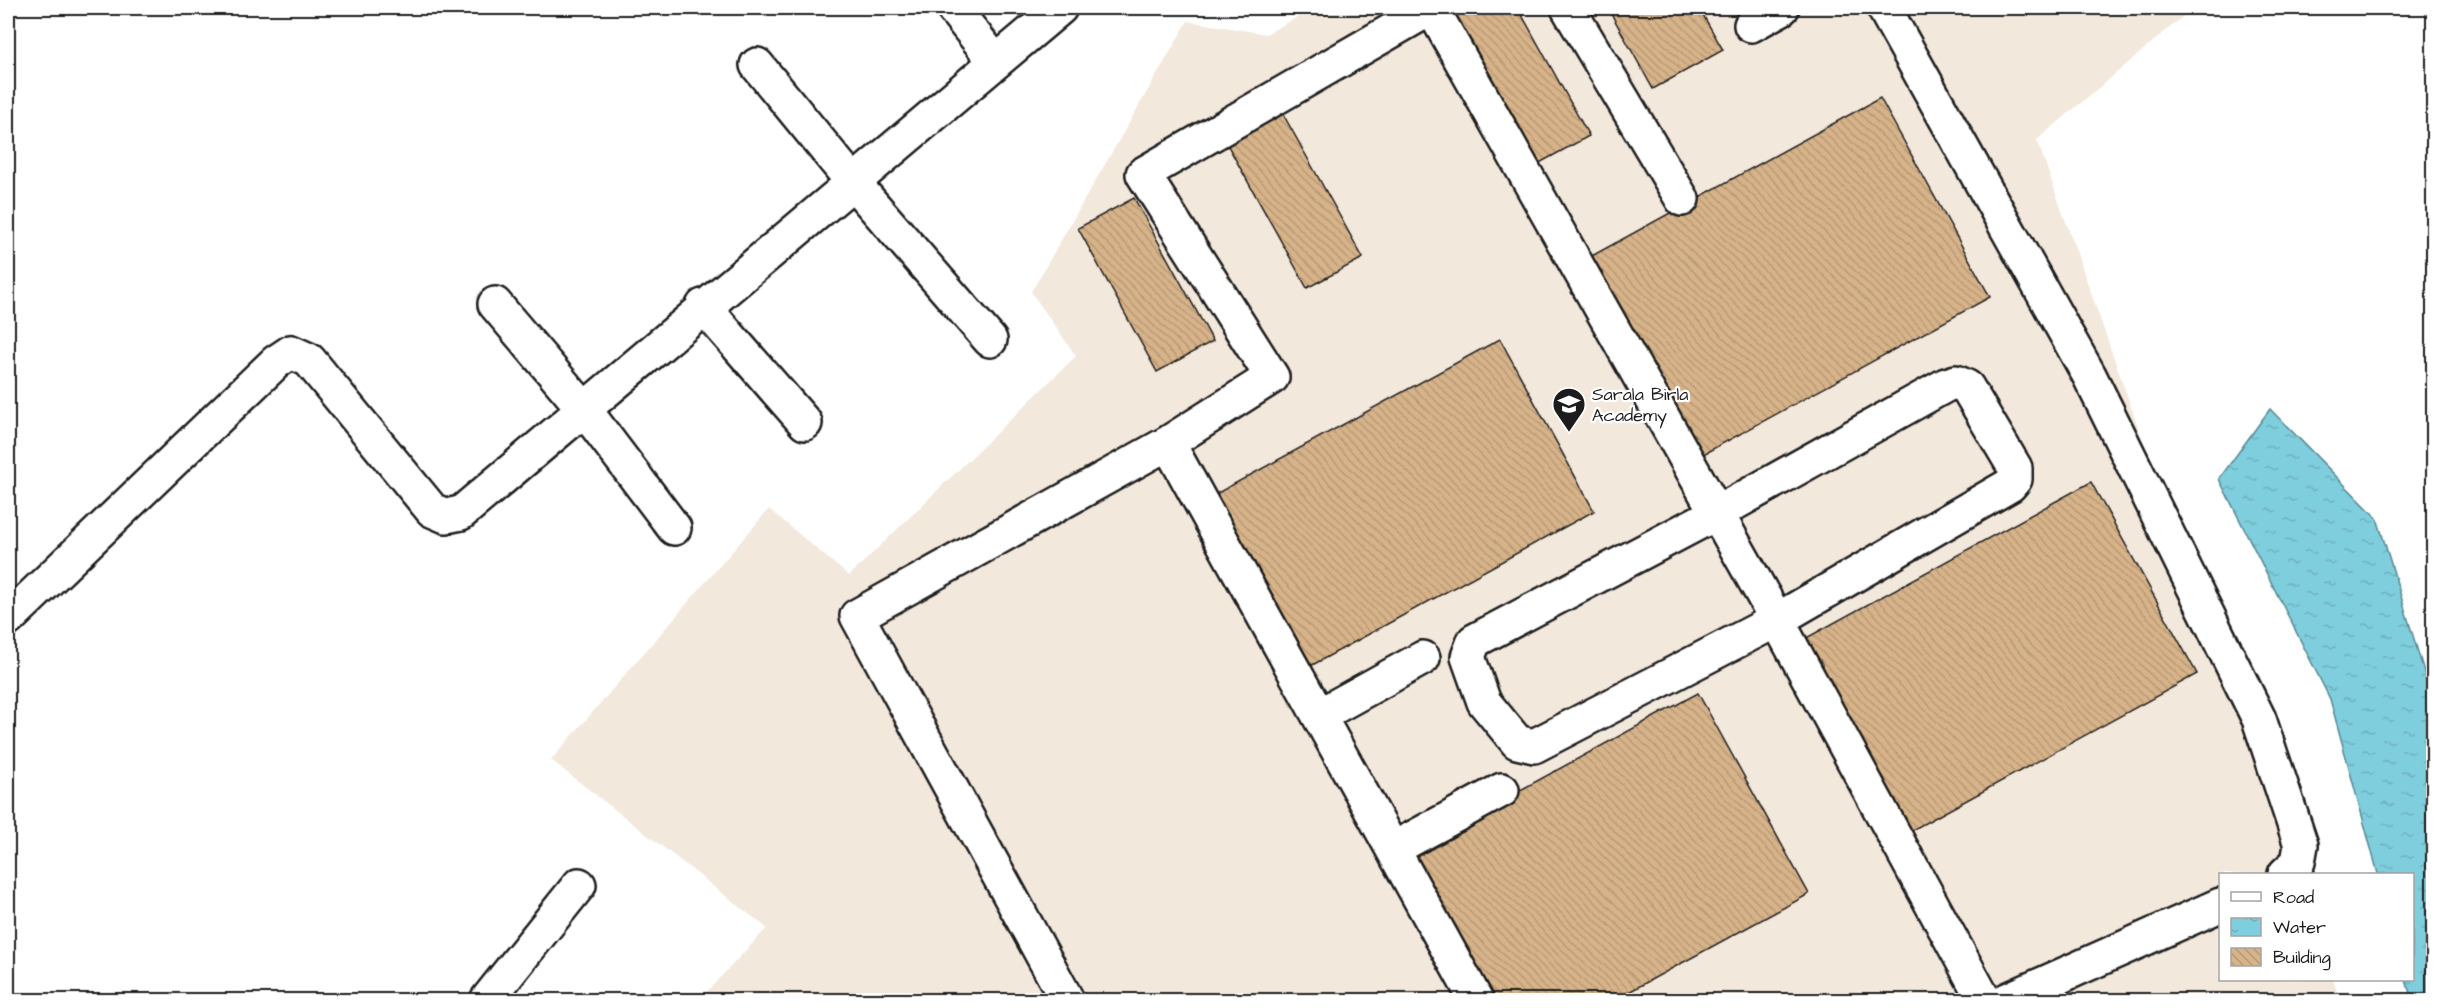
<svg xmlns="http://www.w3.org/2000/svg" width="2441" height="1008" font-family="'Architects Daughter',sans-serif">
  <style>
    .built { fill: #f3e8dc }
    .water { fill: url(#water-ripples); stroke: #578790; stroke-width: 1.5 }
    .building { fill: url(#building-back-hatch); stroke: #1c1c1c; stroke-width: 1.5 }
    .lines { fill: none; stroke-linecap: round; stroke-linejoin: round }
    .minor-casing { stroke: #1c1c1c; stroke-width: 38 }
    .minor { stroke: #fff; stroke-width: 33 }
    .labels { text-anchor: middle; stroke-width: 4.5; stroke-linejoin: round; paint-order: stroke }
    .poi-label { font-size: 18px; fill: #1c1c1c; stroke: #fff; text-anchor: start }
  </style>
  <defs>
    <pattern id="water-ripples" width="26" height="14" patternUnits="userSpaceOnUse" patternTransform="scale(1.5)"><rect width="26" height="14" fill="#7fcedd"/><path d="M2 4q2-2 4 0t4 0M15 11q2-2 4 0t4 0" fill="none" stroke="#6db0bd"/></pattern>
    <pattern id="building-back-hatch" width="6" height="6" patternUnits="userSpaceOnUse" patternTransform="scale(1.5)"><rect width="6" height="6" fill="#d7b389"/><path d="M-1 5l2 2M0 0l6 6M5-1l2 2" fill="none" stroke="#b89976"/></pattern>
  </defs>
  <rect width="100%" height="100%" fill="#fff"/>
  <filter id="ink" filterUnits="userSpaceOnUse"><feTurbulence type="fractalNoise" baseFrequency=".0167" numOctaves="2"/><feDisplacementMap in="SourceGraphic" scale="12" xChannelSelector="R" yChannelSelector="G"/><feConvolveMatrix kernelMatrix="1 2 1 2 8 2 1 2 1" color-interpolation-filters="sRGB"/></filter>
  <g filter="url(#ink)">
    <path class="built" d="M1315,8H2193L2037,140L2296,874H2220V980H2333L2340,1000H699L767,928L551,760L769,509L849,576L1076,356L1031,292L1188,21L1266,34Z"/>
    <path class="water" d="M2270,409L2377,518L2433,701V1000H2412L2406,980H2412V874H2378L2330,699L2219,479Z"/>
    <path class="building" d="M1460,8H1518L1589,136L1534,166L1449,13Z
      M1608,8H1699L1723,50L1653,89Z
      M1880,98L1990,297L1698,457L1588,258Z
      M1283,114L1363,258L1307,288L1227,144Z
      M1134,198L1213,341L1157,372L1078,228Z
      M1500,339L1594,511L1307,668L1212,496Z
      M2091,482L2197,674L1905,834L1799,642Z
      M1698,693L1809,894L1614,1000H1491L1409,851Z"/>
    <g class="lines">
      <g class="minor-casing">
        <path id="minor" d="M953,8L995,61
          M1438,8V19L1777,620L1984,1000
          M1568,8L1682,199
          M1884,8L2089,375L2259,719L2301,845L2298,862L2285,874
          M1751,25L1782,8
          M757,65L852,181L990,340
          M495,304L584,409L674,528
          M703,306L805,423
          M1956,382L1967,387L2015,468V479L2010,485L1777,620L1534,746L1517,742L1484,702L1468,657L1474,641L1717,513L1946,385Z
          M1168,443L1476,1000
          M8,619L276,362L291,352L309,360L432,510L446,516L461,513L1060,8
          M1320,715L1423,658
          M1393,849L1502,790
          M487,1000L579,885
          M1067,1000L857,616L1168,443L1272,377L1143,174L1431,8
          M2007,1000L2220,905"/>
      </g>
      <use href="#minor" class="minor"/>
    </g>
  </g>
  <defs>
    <g id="school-pin" transform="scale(1.725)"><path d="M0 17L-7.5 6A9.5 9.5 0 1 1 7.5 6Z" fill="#1c1c1c" stroke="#fff"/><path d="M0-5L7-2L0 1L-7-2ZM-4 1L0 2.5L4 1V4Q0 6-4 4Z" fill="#fff"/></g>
  </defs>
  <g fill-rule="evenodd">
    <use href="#school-pin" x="1569" y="404"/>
  </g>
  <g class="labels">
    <g class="poi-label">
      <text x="1592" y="400">Sarala Birla<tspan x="1592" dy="21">Academy</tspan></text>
    </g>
  </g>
  <rect width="2441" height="1008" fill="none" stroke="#fff" stroke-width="30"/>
  <rect x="15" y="15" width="2411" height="978" fill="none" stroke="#1c1c1c" stroke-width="2" filter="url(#ink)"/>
  <rect x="2219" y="873" width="195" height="108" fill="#ffffff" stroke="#a4a4a4" stroke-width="1.5"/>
  <rect x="2231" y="892" width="30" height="9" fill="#ffffff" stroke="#a4a4a4" stroke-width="1.5"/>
  <text x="2273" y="903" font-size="18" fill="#1c1c1c">Road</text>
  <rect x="2231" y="918" width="30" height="18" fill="url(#water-ripples)" stroke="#a4a4a4" stroke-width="1.5"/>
  <text x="2273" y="933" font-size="18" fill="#1c1c1c">Water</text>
  <rect x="2231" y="948" width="30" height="18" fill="url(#building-back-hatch)" stroke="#a4a4a4" stroke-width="1.5"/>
  <text x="2273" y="963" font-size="18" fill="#1c1c1c">Building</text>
</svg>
